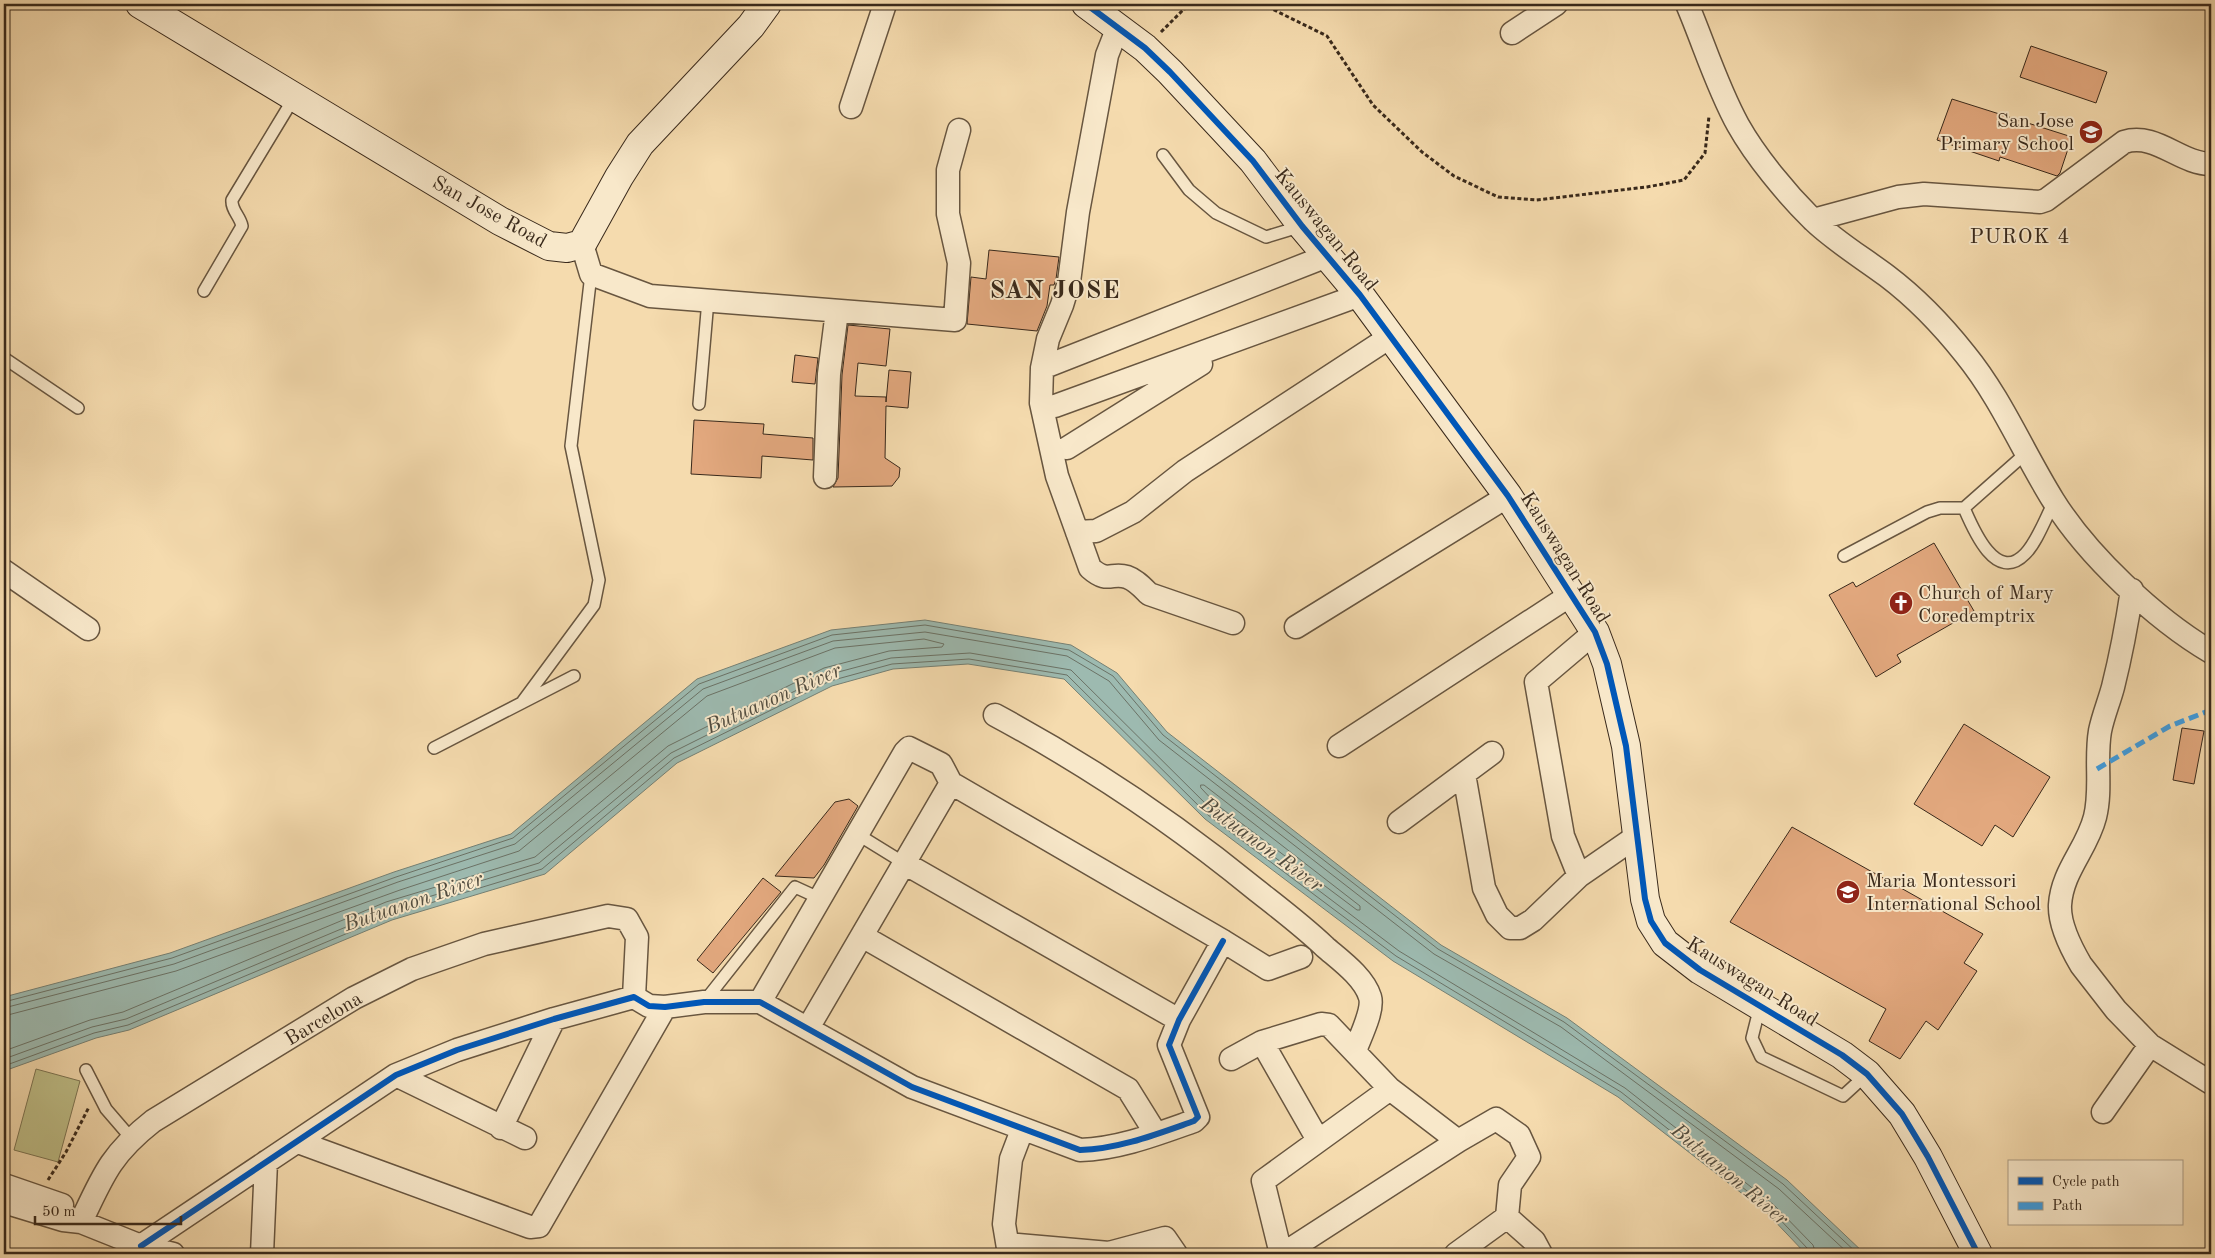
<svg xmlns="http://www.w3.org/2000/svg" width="2215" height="1258" font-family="'Old Standard TT',serif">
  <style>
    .green { fill: #bfbf88; stroke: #7c7452 }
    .water { fill: #9dbab0; stroke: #758074 }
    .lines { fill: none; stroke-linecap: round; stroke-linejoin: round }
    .shore { stroke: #6b7266; stroke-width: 1 }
    .building { fill: #e2a87e; stroke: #39291b }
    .lane-casing { stroke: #685640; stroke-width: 14 }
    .street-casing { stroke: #685640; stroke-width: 25 }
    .secondary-casing { stroke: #39291b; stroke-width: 30 }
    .path { stroke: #39291b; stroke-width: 3; stroke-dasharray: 4 2.5; stroke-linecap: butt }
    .lane { stroke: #f8e8ca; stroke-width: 11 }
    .street { stroke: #f8e8ca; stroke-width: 22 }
    .secondary { stroke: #f8e8ca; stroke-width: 28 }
    .quiet { stroke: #3e9cdf; stroke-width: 5; stroke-dasharray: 10 5; stroke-linecap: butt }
    .cycleway-casing { stroke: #f8e8ca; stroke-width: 9 }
    .cycleway { stroke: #0057b8; stroke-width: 6 }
    .labels { text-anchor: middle; stroke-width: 4; stroke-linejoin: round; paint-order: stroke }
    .poi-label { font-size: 20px; fill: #39291b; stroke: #f8e8ca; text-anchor: start }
    .street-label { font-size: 20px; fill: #39291b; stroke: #f8e8ca }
    .neighbourhood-label { font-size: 21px; letter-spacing: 1px; fill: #39291b; stroke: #f8e8ca }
    .water-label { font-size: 21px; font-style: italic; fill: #524d40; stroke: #f8e8ca }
    .district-label { font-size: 25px; font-weight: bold; letter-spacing: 1px; fill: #39291b; stroke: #f8e8ca }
  </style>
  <rect width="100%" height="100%" fill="#f5dbae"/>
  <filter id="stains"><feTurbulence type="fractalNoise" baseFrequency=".004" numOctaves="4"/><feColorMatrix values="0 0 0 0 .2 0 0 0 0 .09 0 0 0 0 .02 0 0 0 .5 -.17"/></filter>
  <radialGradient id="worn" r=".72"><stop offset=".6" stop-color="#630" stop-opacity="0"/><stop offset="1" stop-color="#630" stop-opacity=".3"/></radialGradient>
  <path class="green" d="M36,1069L80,1081L58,1162L14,1150Z"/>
  <path class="water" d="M925,620L1071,645L1117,673L1167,732L1441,945L1567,1018L1787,1180L1865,1254H1806L1767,1213L1618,1097L1393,961L1205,819L1064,679L968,664L893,669L832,686L677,763L545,874L392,920L129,1030L96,1038L4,1071V997L170,953L394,872L511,834L697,679L831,630Z"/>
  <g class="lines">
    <path class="shore" d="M1201,785H1204L1360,906V910H1357L1217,805L1201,788Z
      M4,1002L172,958L396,877L513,838L699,684L832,635L925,625L1069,650L1113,676L1163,735L1438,949L1564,1022L1783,1184L1858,1254
      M4,1008L174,964L398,882L515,844L703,689L833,641L925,632L1067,656L1109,681L1159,740L1434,954L1561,1027L1779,1189L1849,1254
      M4,1016L176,971L400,890L519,851L707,696L835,648L924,639L944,644L942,647L889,651L824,668L668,746L535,857L386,902L123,1012L90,1020L4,1051
      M4,1059L92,1027L126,1019L389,909L539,863L671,753L827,675L891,658L970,653L1071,670L1212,810L1399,951L1625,1088L1774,1205L1813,1245L1816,1254
      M4,1066L94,1033L128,1025L391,915L542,869L674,758L830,681L892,664L969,659L1067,675L1208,815L1396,956L1621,1092L1770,1209L1808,1249L1809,1254"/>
  </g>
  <path class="building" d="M2031,46L2107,72L2096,103L2020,77Z
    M1952,99L2072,137L2060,173L2057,176L2000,157L1999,161L1937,140Z
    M989,250L1059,257L1056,279L1054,285H1050L1047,306L1037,331L967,324L971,277L986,279Z
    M848,325L890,329L886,366L858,363L855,396L886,397V402L889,370L911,372L908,408L886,406L885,458L900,468L899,477L892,486L833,487L838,478L842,375Z
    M795,355L818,358L815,384L792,382Z
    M694,420L764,424L763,434L813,438V460L762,456L761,478L691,474Z
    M1934,543L1974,611L1897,655L1901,662L1876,677L1829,595L1853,582L1856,587Z
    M1964,724L2050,777L2013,837L1995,825L1982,846L1914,804Z
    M2182,728L2204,731L2194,784L2173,780Z
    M849,799L858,806L824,865L814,878L775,876L835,802Z
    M1792,827L1983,934L1964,963L1977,971L1938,1030L1926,1021L1900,1059L1869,1041L1886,1009L1730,922Z
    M763,878L781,892L713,973L697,960Z"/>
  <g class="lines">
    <g class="lane-casing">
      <path id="lane" d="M1163,155L1189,190L1216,213L1266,237L1302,226
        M204,291L242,226C240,216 231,210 232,200L295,96
        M4,358L78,408
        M699,404L708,300
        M1964,508C1973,529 1996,584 2025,554C2037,542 2046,517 2054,502
        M1844,556L1927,512L1940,508H1964L2025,454
        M523,701L594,605L599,580L571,446L591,274
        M434,748L574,676
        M857,834L904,863
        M704,1002L795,887L819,898
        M1760,1006L1752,1038L1761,1057L1843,1096L1867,1074
        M86,1070L106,1109L131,1138"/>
    </g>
    <g class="street-casing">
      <path id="street" d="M1687,4C1704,44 1717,87 1738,125C1756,157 1786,193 1812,219C1833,240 1863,258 1887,276C1916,298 1942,325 1965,354C2001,398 2023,452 2053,500C2087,555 2155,619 2211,652
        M1118,27L1107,55L1078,212L1069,282L1062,305L1048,339L1042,368L1041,403L1057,476L1090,568C1108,584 1111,572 1127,577C1136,580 1143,588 1149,594L1233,623
        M1512,33L1556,4
        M851,107L885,4
        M1813,220L1898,197L1924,194L2040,202L2046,200L2124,142C2156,132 2180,164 2211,164
        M582,244L591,274L650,296L955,320L959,263L948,214V170L959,130
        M1042,368L1327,256
        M1055,406L1360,295
        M1067,448L1201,364
        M825,477L829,374L837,311
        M1077,532L1096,531L1133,512L1185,471L1390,337
        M4,571L88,629
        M2132,590C2127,623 2121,655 2113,687C2109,702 2103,716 2100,731C2095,760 2102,789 2095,817C2087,849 2062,871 2060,905C2059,925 2071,948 2081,965L2116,1010L2150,1045L2211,1083
        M1296,627L1508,496
        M995,715C1088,765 1173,822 1255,889C1279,908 1303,926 1325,947C1340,960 1364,977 1370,997C1374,1010 1360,1037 1355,1051
        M1339,746L1572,594
        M1464,774L1484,888L1497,915L1510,928H1520L1533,920L1579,876L1637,836
        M1399,822L1492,753
        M904,863L1179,1020
        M1579,876L1563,836L1536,682L1595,632
        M862,936L1128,1089L1156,1134
        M760,1002L905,752L909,748L941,764L951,783L1223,941L1268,969L1301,957
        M808,1028L951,783
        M1262,1042L1318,1140
        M1231,1059L1262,1042L1321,1024L1329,1025L1390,1089L1458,1141
        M396,1075L525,1138
        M2103,1112L2150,1045
        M501,1128L554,1019
        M298,1142L530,1227L539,1226L665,1007
        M4,1185L62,1205
        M4,1202L63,1220L81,1222L141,1246L173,1254
        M1507,1217L1534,1241L1541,1254
        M81,1222C103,1175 111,1154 153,1121L354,998L412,969L484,944L608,916L627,919L637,937L634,997
        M1008,1244L1109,1253L1165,1238L1176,1254
        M141,1246L396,1075L457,1050L554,1019L634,997L649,1006L665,1007L704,1002H760L912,1087L1080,1150C1119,1149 1157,1134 1194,1121L1198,1117L1169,1045L1179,1020L1223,941
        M262,1254L266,1162
        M1009,1254L1004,1224L1011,1159L1022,1130
        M1281,1254L1263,1181L1390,1089
        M1283,1254L1458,1141L1496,1119L1519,1135L1529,1157L1510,1185L1507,1217L1456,1254"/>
    </g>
    <g class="secondary-casing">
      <path id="secondary" d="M140,4L500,221L549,246L567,248L582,244L619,177L640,144L751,26L767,4
        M1086,4L1145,48L1170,72L1253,161L1302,226L1360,295L1508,496L1595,632L1607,664L1626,746L1645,899L1651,921L1665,943L1700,970L1842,1055L1867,1074L1902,1114L1928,1157L1978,1254"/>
    </g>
    <path class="path" d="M1255,4L1270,8L1327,36L1373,105L1422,152L1454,176L1498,197L1536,200L1647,187L1684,180L1705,153L1709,116
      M1161,32L1184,9L1201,4
      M48,1180L66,1152L89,1107"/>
    <use href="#lane" class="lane"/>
    <use href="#street" class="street"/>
    <use href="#secondary" class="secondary"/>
    <path class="quiet" d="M2097,769L2170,726L2211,710"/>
    <g class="cycleway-casing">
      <path id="cycleway" d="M1086,4L1145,48L1170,72L1253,161L1302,226L1360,295L1508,496L1595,632L1607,664L1626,746L1645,899L1651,921L1665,943L1700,970L1842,1055L1867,1074L1902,1114L1928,1157L1978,1254
        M141,1246L396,1075L457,1050L554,1019L634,997L649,1006L665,1007L704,1002H760L912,1087L1080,1150C1119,1149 1157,1134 1194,1121L1198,1117L1169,1045L1179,1020L1223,941"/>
    </g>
    <use href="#cycleway" class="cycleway"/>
  </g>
  <defs>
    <g id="school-disc" transform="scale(1.25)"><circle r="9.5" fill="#8f2418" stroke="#f8e8ca"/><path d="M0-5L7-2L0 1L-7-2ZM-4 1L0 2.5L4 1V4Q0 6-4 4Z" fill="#fff"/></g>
    <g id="church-disc" transform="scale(1.25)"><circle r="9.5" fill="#8f2418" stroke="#f8e8ca"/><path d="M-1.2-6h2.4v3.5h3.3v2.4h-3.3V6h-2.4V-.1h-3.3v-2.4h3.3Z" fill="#fff"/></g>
  </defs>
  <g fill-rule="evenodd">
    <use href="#school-disc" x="2091" y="132"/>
    <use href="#church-disc" x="1901" y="603"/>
    <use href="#school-disc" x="1848" y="892"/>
  </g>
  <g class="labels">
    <g class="poi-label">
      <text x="2074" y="127" text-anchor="end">San Jose<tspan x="2074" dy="23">Primary School</tspan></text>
      <text x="1918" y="599">Church of Mary<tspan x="1918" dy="23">Coredemptrix</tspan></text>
      <text x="1866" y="887">Maria Montessori<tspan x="1866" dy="23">International School</tspan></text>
    </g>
    <g class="street-label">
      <text transform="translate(490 211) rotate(29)" y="7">San Jose Road</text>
      <text transform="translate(1327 229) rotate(51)" y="7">Kauswagan Road</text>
      <text transform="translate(1566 557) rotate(58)" y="7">Kauswagan Road</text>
      <text transform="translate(1753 981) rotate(32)" y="7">Kauswagan Road</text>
      <text transform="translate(323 1018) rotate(-31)" y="7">Barcelona</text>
    </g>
    <g class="neighbourhood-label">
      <text x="2020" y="243">PUROK 4</text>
    </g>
    <g class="water-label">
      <text transform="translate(773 698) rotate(-24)" y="7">Butuanon River</text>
      <text transform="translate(1262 844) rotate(36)" y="7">Butuanon River</text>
      <text transform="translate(413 901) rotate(-19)" y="7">Butuanon River</text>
      <text transform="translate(1730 1174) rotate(40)" y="7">Butuanon River</text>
    </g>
    <g class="district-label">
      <text x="1055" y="298">SAN JOSE</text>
    </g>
  </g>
  <rect width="2215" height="1258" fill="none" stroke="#f5dbae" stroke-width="20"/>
  <rect x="5" y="5" width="2205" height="1248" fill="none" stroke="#39291b" stroke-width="2.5"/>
  <rect x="10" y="10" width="2195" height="1238" fill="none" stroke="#39291b"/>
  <rect x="2008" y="1160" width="175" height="65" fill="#f8e8ca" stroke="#ac9c84"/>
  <rect x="2018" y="1177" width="25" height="8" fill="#0057b8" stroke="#ac9c84"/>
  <text x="2052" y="1186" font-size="15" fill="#39291b">Cycle path</text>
  <rect x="2018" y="1202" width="25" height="8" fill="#3e9cdf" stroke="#ac9c84"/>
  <text x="2052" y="1210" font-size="15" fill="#39291b">Path</text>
  <path d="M35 1216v8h146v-8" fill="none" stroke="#39291b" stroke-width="2.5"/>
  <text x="42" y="1216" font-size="15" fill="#39291b" stroke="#f8e8ca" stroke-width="4" paint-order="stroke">50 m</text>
  <rect width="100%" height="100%" filter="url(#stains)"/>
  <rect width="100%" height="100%" fill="url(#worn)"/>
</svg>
